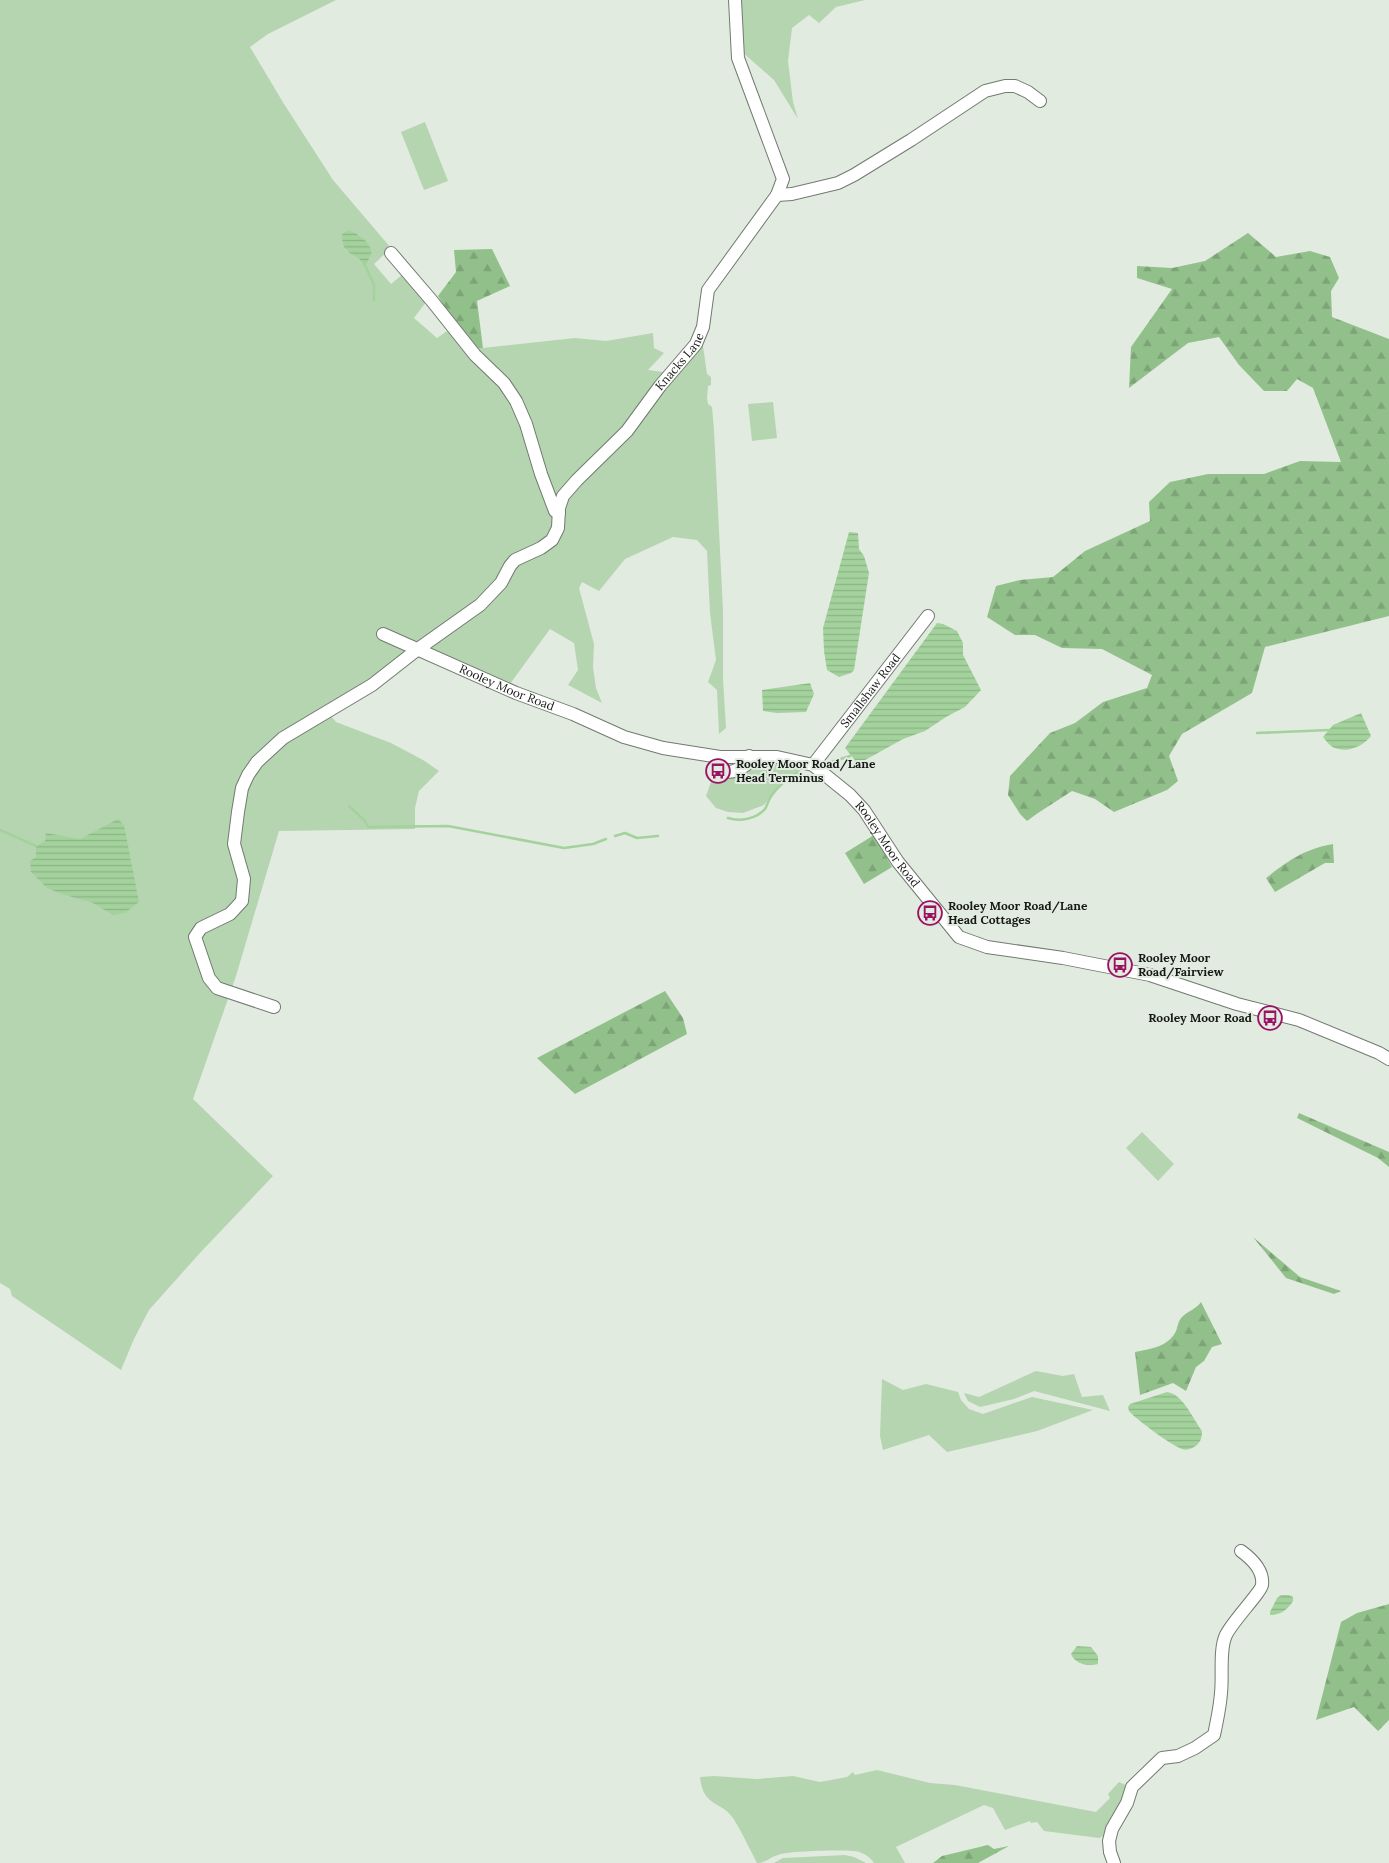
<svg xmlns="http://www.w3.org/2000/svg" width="1389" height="1863" font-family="Lora,serif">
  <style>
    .grass { fill: #b5d5b1; fill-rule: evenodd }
    .forest { fill: url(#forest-firs) }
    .water { fill: url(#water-rules) }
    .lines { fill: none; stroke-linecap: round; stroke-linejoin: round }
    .stream { stroke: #a3d29c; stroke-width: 2.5 }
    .minor-casing { stroke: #727a71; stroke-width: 14 }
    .minor { stroke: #fff; stroke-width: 12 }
    .labels { text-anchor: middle; stroke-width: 4; stroke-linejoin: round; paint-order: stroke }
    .street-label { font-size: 12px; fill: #161915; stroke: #e2ebe0 }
    .poi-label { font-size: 12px; font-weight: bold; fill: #161915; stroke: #e2ebe0; text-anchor: start }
  </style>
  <defs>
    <pattern id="forest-firs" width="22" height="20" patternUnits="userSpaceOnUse" patternTransform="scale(1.25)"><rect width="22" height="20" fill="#92c08b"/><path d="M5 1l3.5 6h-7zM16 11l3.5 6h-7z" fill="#7da477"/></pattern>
    <pattern id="water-rules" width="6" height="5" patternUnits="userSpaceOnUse" patternTransform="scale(1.25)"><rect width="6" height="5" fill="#a3d29c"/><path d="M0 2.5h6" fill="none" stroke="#8cb486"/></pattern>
  </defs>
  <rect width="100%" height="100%" fill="#e2ebe0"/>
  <path class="grass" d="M0,0H336L268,34L250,47L284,104L333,180L391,248L374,264L391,284L403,274L426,302L414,318L437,338L447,331L465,350L575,338L606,341L653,333L654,348L664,353L648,370L678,374L699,347L703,346L707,374L711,377V385L708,386L707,398L708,404L712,407L714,430L723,610V679L726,728L719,734L717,690L708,682L716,660L710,613L707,551L697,540L673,537L625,559L599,591L582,582L579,588L594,644L593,667L596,688L602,703L568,685L578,670L574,643L550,629L510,684L417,643L393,666L325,709L336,722L391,743L423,760L439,771L419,791L415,808V829L279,831L236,976L193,1099L273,1176L199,1254L149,1310L134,1339L121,1370L12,1296L10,1289L0,1283ZM358,234L372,252L367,259L363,262L356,256L345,250Z
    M739,0H865L836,7L819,23L809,15L792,28L788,61L793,102L798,119L774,80L741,51Z
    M425,122L448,181L424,190L401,132Z
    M773,402L777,438L752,441L748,404Z
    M761,762L800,766V778L785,777L764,805L743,813L728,812L716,808L706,796L711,782L719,774L734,775Z
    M1142,1132L1174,1164L1158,1181L1126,1148Z
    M1036,1371L1063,1376L1074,1374L1082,1397L1103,1395L1110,1411L1034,1391L1014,1399L980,1407L968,1401L964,1393L979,1397Z
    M882,1379L903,1390L926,1384L958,1392L961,1400L969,1409L983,1414L1032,1397L1093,1410L1037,1431L947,1452L929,1435L883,1450L880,1436Z
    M877,1770L930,1783L955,1785L1096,1812L1110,1798L1108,1794L1119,1782L1130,1787L1106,1835L1099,1838L1044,1831L1037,1822L1031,1823L1030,1821L1005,1830L993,1808L984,1805L896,1847L905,1863H874C870,1857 865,1854 859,1852C850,1849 787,1851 778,1855C770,1857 766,1863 757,1863C749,1848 742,1832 733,1818C720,1800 703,1807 700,1777L714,1776L757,1779L793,1776L820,1782L847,1777L853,1772L855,1775Z
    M845,1855L854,1857L866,1863H774L783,1858Z"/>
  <path class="forest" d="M1248,233L1276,257L1310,251L1330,257L1339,278L1331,291L1332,317L1389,339V616L1265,647L1252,693L1182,734L1169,756L1178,781L1167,790L1114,812L1095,799L1072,791L1038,813L1027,821L1020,814L1008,795L1010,776L1050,733L1075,723L1103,702L1147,688L1152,675L1102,649L1062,648L1035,635H1015L987,617L996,586L1020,580L1053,577L1085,551L1150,521L1149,502L1170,482L1208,474H1264L1300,461L1341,462L1313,388L1297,379L1287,391H1264L1239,365L1219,337L1188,343L1129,388L1131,347L1172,289L1137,278V266L1172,268L1205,261Z
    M492,249L510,286L477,301L483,348L475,349L462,335L438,296L456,272L454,250Z
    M874,835L892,867L864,884L845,853Z
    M1333,844L1334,863H1325L1275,892L1266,878C1288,861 1304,849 1333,844Z
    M665,991L683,1018L687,1034L575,1094L537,1058Z
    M1299,1113L1389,1152V1167L1378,1158L1297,1118Z
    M1253,1237L1300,1277L1341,1291L1334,1294L1286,1278Z
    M1201,1302L1222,1344L1212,1347L1204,1361L1196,1367L1186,1391L1173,1383L1140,1395L1135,1352C1149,1349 1169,1347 1176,1331C1178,1326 1178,1321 1182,1317C1188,1311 1196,1309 1201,1302Z
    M1389,1604V1720L1378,1731L1354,1707L1316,1720L1341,1622L1357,1613Z
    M988,1845L994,1849L1009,1846L978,1863H933L942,1856Z"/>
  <path class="water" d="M349,230C360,235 368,240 372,252L366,265L364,266C357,250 342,259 342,234Z
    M849,532L858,533L859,549L864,556L869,573L854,670L851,673L839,677L827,670L824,651L823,628Z
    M937,623L943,624L957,631L963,643V655L981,690L965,707L946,717L925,731L903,739L858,764L845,748Z
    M810,683L814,694L806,712L777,713L763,711L762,690Z
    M1361,713L1371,736C1363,746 1349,753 1335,748C1331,747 1326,741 1323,737L1333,725Z
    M118,819L124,825L139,902L125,913L113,915L93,903L62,894L47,888L31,872L30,861L36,857V846L45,841L46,833L80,839Z
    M1167,1392C1183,1394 1193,1419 1202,1431C1202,1437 1201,1441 1197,1445C1193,1448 1187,1451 1182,1449C1174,1447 1134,1418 1129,1411L1128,1407L1130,1404Z
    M1281,1595H1289L1293,1597V1601C1288,1609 1281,1615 1270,1615V1612L1277,1598Z
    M1077,1646L1091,1647L1098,1656V1664C1088,1667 1075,1664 1071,1654Z"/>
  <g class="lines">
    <path class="stream" d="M365,265L374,285V300
      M1257,733L1329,730
      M831,762L850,756
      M349,806L365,821L368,827L448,826L564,848L593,844L606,839
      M728,818C740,822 756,819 765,809C767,806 768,801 770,798C776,788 789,776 800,772
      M0,830L36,846
      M615,836L625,833L637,838L658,836"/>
    <g class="minor-casing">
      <g id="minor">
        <path d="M777,195L792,194L838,183L854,175L911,140L985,91L1005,86H1015L1028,92L1040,101"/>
        <path d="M391,253L432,301L475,355L504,383L516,401L526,424L541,474L555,511L559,513"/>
        <path id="s1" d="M383,634L516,693L573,714L624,737L663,748L720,757"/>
        <path id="s2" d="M749,756L746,765C737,770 730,775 721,769L720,757H777L813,765L850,795L864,810L898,862L959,937L987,947L1063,958L1150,975L1237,1004L1299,1020L1379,1053L1389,1059"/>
        <path id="s3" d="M813,765L928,616"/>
        <path id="s4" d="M274,1007L217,988L209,978L195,937L201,928L230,914L242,901L244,879L234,844L238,812L242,788L248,775L257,762L283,738L372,685L418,649L480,605L501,583L510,566L515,560L541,548L552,540L558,528L559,508L563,496L577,480L627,431L660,386L696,344L703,327L708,290L777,195L783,179L738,58L735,0"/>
        <path d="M1114,1863L1110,1852L1109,1841L1112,1829L1127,1803L1132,1787L1162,1758L1178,1756L1195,1748L1214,1735C1217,1721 1220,1707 1221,1693C1223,1676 1219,1649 1226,1635C1232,1622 1261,1592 1262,1585C1264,1570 1252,1559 1241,1551"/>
      </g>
    </g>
    <use href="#minor" class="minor"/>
  </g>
  <defs>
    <g id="bus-ring" transform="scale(1.25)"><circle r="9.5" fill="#e2ebe0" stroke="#9b1263" stroke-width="1.5"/><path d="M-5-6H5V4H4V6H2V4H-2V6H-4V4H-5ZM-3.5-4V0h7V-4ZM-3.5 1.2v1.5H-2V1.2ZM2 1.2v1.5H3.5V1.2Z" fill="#9b1263"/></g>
  </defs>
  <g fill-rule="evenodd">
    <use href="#bus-ring" x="718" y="771"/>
    <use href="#bus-ring" x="930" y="913"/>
    <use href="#bus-ring" x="1120" y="965"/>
    <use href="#bus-ring" x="1270" y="1018"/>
  </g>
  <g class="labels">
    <g class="street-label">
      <text dy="4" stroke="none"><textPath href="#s4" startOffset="920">Knacks Lane</textPath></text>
      <text dy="4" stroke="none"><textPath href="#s1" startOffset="135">Rooley Moor Road</textPath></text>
      <text dy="4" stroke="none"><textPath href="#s3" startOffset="94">Smallshaw Road</textPath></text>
      <text dy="4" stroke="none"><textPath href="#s2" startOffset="252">Rooley Moor Road</textPath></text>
    </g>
    <g class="poi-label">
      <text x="736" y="768">Rooley Moor Road/Lane<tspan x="736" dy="14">Head Terminus</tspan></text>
      <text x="948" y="910">Rooley Moor Road/Lane<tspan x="948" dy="14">Head Cottages</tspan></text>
      <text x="1138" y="962">Rooley Moor<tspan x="1138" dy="14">Road/Fairview</tspan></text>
      <text x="1252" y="1022" text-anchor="end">Rooley Moor Road</text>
    </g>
  </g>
</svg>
